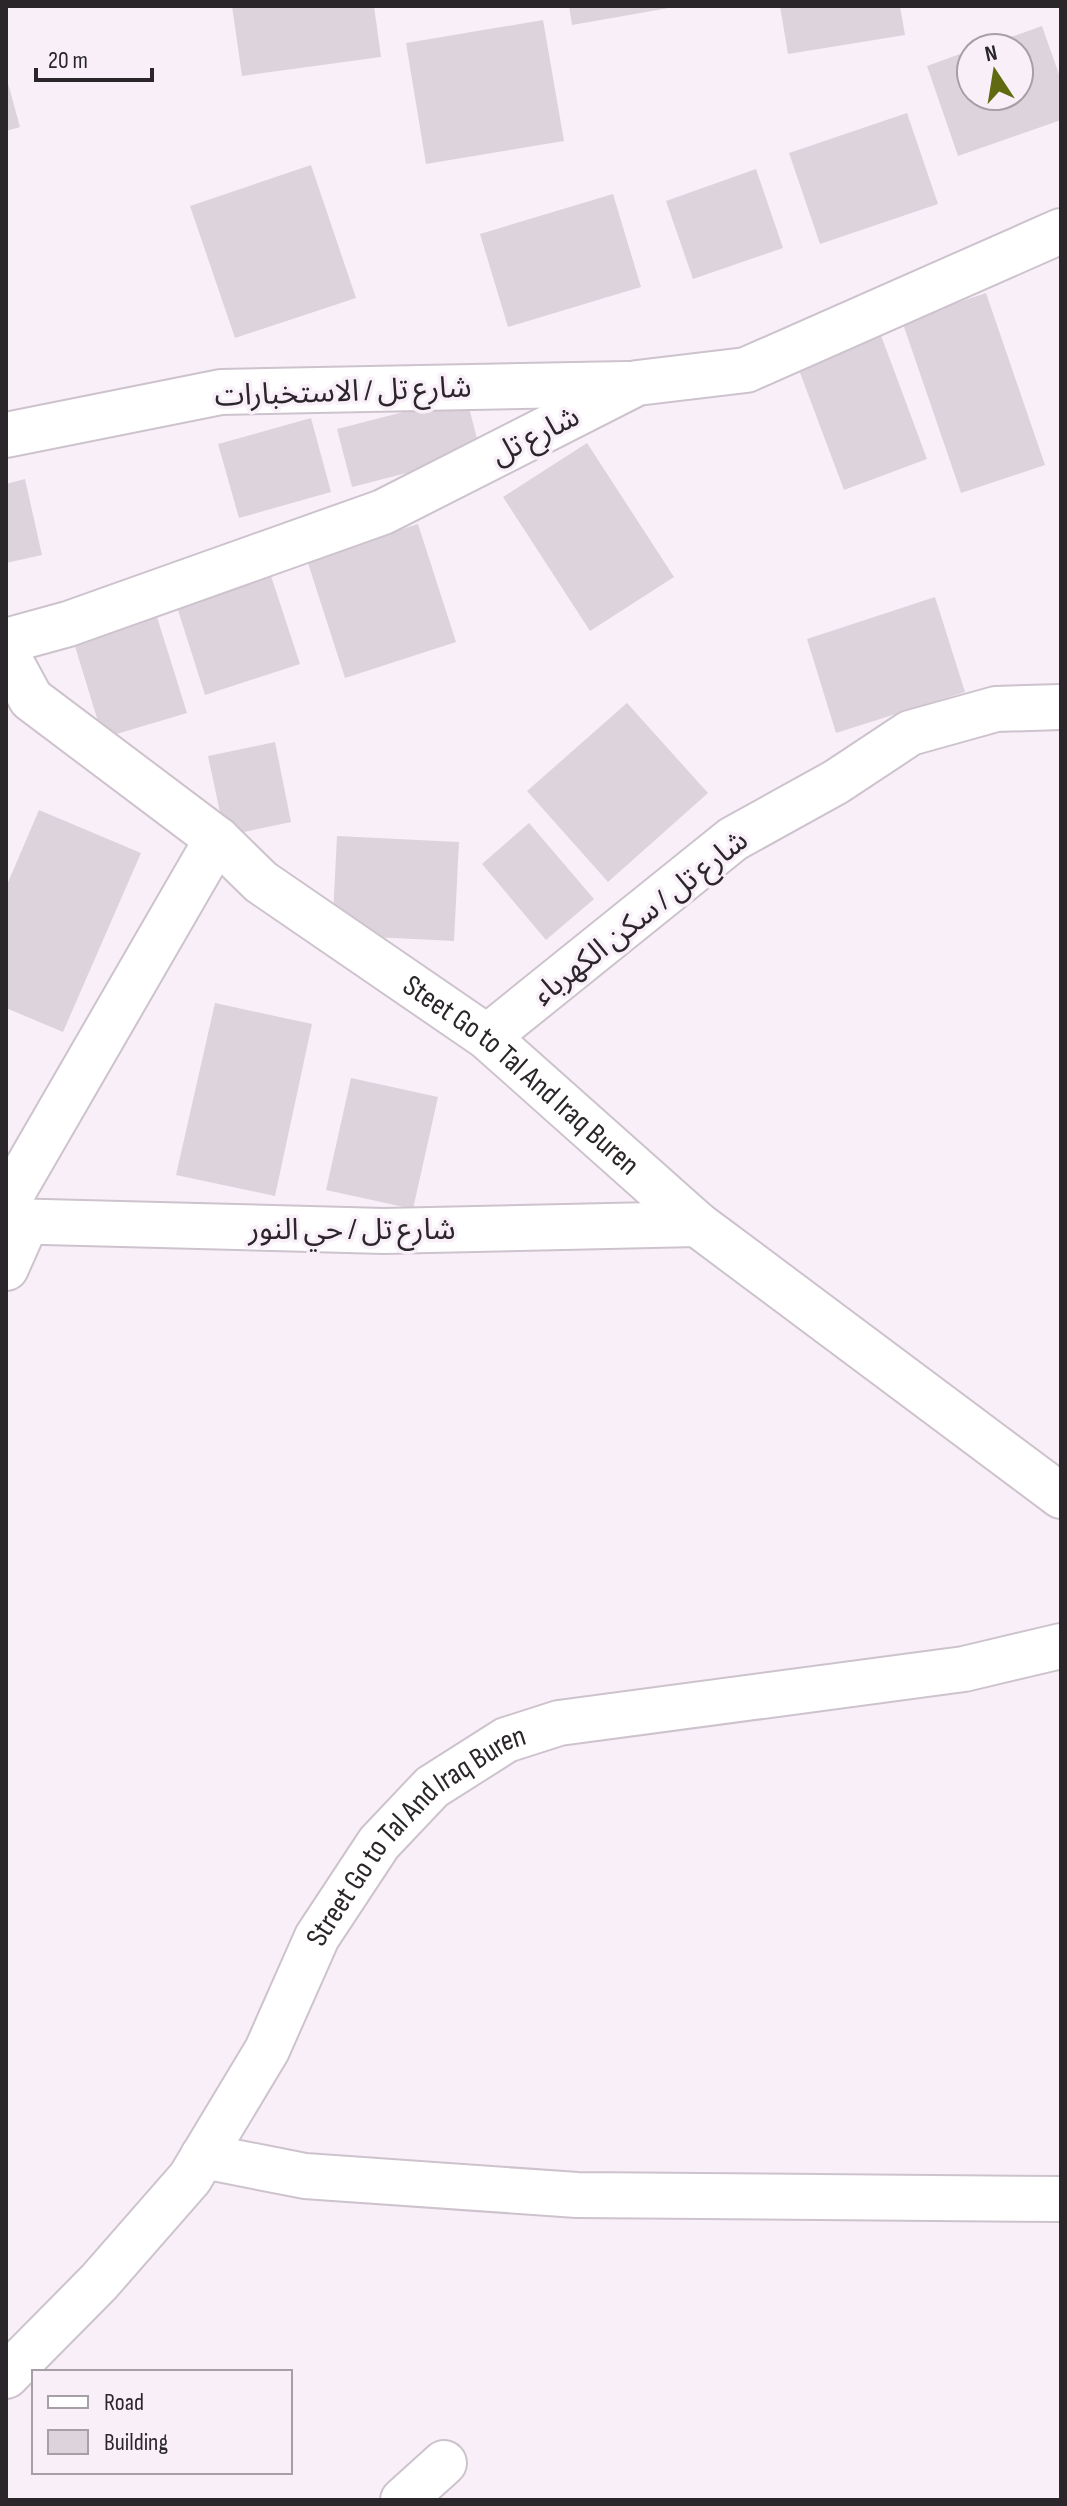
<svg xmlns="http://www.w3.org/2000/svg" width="1067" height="2506" font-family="'Sofia Sans Condensed','Noto Sans Arabic',sans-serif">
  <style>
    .building { fill: #ddd3dd }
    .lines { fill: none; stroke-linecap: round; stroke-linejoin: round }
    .minor-casing { stroke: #cdc3cd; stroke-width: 48 }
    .minor { stroke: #fff; stroke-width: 44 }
    .labels { text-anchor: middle; stroke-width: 7; stroke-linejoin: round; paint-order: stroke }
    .street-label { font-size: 30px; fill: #2a262a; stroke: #f9eff9 }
  </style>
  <rect width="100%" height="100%" fill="#f9eff9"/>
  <path class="building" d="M232,6H374L381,57L242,76Z
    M569,6H669V8L572,25Z
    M780,6H900L905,35L788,54Z
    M543,20L564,141L426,164L406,43Z
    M1042,26L1061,80V120L958,156L927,66L971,50V96H1019V48H980Z
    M6,76L20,127L6,131Z
    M907,113L938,204L820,244L789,153Z
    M311,165L356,298L235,338L190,206Z
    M756,169L783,248L693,279L666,201Z
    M613,194L641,287L508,327L480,234Z
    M986,293L1045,465L961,493L902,321Z
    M879,330L927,459L844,490L796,362Z
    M466,396L481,454L352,487L337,429Z
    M311,418L331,492L239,518L218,444Z
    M587,443L674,577L590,631L503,497Z
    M25,479L42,555L6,563V484Z
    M418,524L456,642L345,678L307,560Z
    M271,576L300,664L205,695L177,607Z
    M935,597L965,692L836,733L807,639Z
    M157,617L187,713L103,738L74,643Z
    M627,703L708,793L608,882L527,791Z
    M275,742L291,822L225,836L208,756Z
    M39,810L141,853L63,1032L6,1008V887Z
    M529,823L594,899L546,940L482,864Z
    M337,836L459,842L454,941L332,935Z
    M215,1003L312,1024L275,1196L176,1175Z
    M351,1078L438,1097L413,1209L326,1190Z"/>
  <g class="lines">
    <g class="minor-casing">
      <g id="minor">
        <path d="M6,435L221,392L627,384"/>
        <path d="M6,641L68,624L383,512L637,383L746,370L1061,231"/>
        <path id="s1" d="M7,641L12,664L31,699L217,839L261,882L487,1037L697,1224L1061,1496"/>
        <path d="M487,1037L733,839L836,782L910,733L996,709L1061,707"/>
        <path d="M6,1204L217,839"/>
        <path d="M6,1221L384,1231L697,1224"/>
        <path d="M6,1268L26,1223"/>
        <path d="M203,2156L305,2176L577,2195L1061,2199"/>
        <path id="s2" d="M6,2376L99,2282L190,2178L267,2050L317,1937L379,1843L432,1787L506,1740L559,1723L964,1669L1061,1646"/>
        <path d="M403,2500L444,2463"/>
      </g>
    </g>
    <use href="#minor" class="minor"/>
  </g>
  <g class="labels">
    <g class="street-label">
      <text transform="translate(343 391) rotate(-2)" y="10">شارع تل / الاستخبارات</text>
      <text transform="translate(535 435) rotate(-27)" y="10">شارع تل</text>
      <text transform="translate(640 917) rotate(-38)" y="10">شارع تل / سكن الكهرباء</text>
      <text dy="10" stroke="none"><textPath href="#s1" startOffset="682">Steet Go to Tal And Iraq Buren</textPath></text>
      <text x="352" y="1239">شارع تل / حي النور</text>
      <text dy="10" stroke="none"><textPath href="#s2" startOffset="688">Street Go to Tal And Iraq Buren</textPath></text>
    </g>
  </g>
  <rect width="1067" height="2506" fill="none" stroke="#2a262a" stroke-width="16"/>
  <rect x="32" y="2370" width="260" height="104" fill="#f9eff9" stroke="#a69fa6" stroke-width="2"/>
  <rect x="48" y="2396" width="40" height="12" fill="#ffffff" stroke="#a69fa6" stroke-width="2"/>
  <text x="104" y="2410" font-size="24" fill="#2a262a">Road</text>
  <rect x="48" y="2430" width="40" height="24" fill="#ddd3dd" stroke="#a69fa6" stroke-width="2"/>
  <text x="104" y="2450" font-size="24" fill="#2a262a">Building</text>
  <g transform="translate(995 72) rotate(348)"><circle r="38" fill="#f9eff9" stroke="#a69fa6" stroke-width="2"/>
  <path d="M0-6L14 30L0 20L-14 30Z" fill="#606b11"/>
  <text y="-12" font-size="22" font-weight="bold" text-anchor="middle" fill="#2a262a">N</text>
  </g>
  <path d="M36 68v12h116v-12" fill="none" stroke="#2a262a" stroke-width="4"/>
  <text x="48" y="68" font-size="24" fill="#2a262a" stroke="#f9eff9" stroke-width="6" paint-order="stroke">20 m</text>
</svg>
